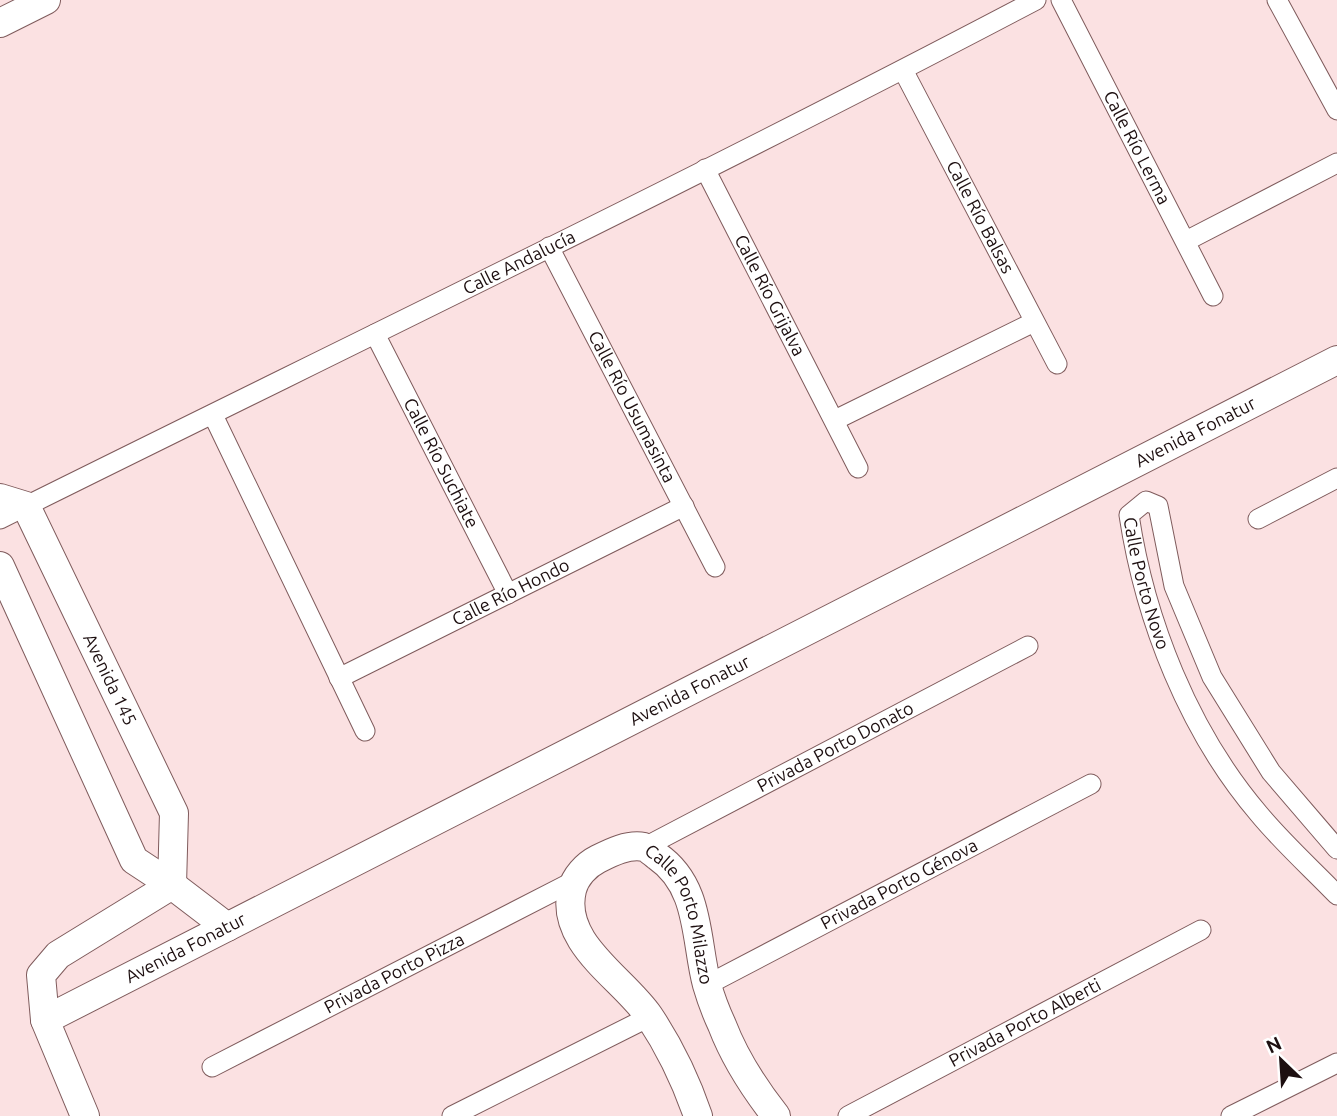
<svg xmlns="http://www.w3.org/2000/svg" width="1337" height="1116" font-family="Ubuntu,sans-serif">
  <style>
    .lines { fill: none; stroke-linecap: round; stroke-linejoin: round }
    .street-casing { stroke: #7f5b5c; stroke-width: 21 }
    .secondary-casing { stroke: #7f5b5c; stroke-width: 30 }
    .street { stroke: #fff; stroke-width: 19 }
    .secondary { stroke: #fff; stroke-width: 28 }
    .labels { text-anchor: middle; stroke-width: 5; stroke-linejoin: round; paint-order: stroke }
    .street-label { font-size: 18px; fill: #1d0f10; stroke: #fff }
  </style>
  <rect width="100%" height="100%" fill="#fbe1e2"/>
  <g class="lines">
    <g class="street-casing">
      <g id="street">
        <path id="s1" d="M1061,0L1213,296"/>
        <path d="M1277,0L1337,110"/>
        <path id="s2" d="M903,70L1057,364"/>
        <path id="s3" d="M705,169L858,468"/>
        <path d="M1186,241L1337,163"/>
        <path id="s4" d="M549,247L715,567"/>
        <path id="s5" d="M375,334L508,594"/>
        <path d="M213,415L365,731"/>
        <path d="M835,420L1034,322"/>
        <path id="s6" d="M0,519C346,347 694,180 1036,0"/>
        <path d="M1258,519L1337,478"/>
        <path id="s7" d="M339,678L684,506"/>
        <path id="s8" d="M645,847L1028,646"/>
        <path id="s9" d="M1337,849L1271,772L1212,677L1174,586L1158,506L1146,501L1129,515C1145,621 1189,732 1259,814C1283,843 1311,868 1337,895"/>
        <path id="s10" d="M707,985L1091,784"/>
        <path id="s11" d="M212,1067L574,881"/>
        <path d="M452,1116L649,1017"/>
        <path id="s12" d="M848,1116L1201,930"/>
        <path d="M1231,1116L1337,1063"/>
      </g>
    </g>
    <g class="secondary-casing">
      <g id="secondary">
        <path d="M0,23L46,0"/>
        <path id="s13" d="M0,498L26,506L174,813L172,885"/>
        <path d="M0,566L134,860L172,885L227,927"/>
        <path id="s14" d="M45,1020L1337,360"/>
        <path d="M85,1116L45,1020L41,975L58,955L172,885"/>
        <path id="s15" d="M698,1116C686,1081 669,1046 649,1016C623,978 559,943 572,890C575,877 586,865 598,859C612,852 628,844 644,847C648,848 653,853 657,856C701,886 695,940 707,985C711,999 716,1012 722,1025C735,1059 754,1088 776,1116"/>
      </g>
    </g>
    <use href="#street" class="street"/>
    <use href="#secondary" class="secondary"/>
  </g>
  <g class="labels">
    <g class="street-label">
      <text dy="6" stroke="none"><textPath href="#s1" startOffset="166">Calle Río Lerma</textPath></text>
      <text dy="6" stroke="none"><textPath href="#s2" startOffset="166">Calle Río Balsas</textPath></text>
      <text dy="6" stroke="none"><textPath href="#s6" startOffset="579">Calle Andalucía</textPath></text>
      <text dy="6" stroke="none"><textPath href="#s3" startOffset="142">Calle Río Grijalva</textPath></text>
      <text dy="6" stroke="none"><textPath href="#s4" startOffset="180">Calle Río Usumasinta</textPath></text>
      <text dy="6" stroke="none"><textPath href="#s14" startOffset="1292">Avenida Fonatur</textPath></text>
      <text dy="6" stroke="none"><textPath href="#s5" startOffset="145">Calle Río Suchiate</textPath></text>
      <text dy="6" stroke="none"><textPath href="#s9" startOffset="499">Calle Porto Novo</textPath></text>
      <text dy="6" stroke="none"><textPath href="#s7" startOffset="192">Calle Río Hondo</textPath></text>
      <text dy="6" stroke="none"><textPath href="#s13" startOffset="220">Avenida 145</textPath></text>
      <text dy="6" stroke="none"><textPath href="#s14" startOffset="724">Avenida Fonatur</textPath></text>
      <text dy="6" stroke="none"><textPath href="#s8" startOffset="215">Privada Porto Donato</textPath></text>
      <text dy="6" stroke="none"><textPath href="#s10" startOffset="217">Privada Porto Génova</textPath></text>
      <text dy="6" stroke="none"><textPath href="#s15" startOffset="436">Calle Porto Milazzo</textPath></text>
      <text dy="6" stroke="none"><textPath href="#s14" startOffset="158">Avenida Fonatur</textPath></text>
      <text dy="6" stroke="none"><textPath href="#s11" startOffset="205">Privada Porto Pizza</textPath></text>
      <text dy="6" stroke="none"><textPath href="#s12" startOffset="200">Privada Porto Alberti</textPath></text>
    </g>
  </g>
  <g transform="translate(1281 1060) rotate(335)" stroke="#ffffff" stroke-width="5" paint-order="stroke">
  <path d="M0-5L12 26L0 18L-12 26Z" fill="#1d0f10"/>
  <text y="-10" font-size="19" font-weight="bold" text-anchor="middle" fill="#1d0f10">N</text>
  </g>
</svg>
